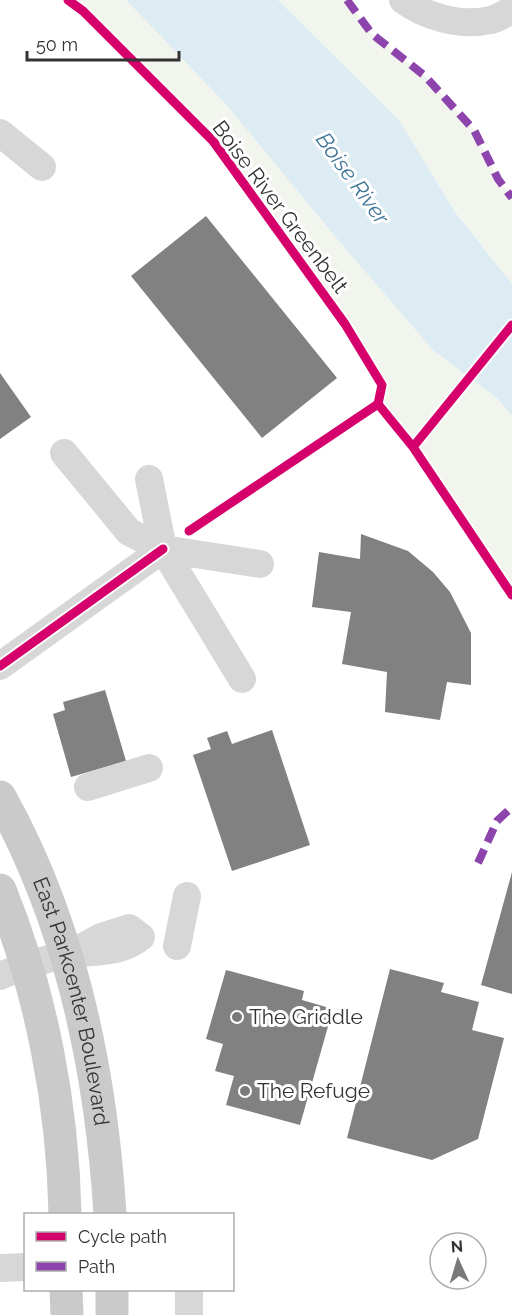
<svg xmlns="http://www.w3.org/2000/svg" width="512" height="1315" font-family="Raleway,sans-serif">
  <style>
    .green { fill: #f1f5ed }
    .water { fill: #ddebf3 }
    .building { fill: #818181 }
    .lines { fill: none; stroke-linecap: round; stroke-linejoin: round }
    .minor { stroke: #d7d7d7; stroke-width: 28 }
    .major { stroke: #cacaca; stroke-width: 33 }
    .quiet { stroke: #8e44ad; stroke-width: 8; stroke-dasharray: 15 8; stroke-linecap: butt }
    .cycleway-casing { stroke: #fff; stroke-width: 13 }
    .cycleway { stroke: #d6006c; stroke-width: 9 }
    .poi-dot { fill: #7a7a7a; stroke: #fff; stroke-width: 2 }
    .labels { text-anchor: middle; stroke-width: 6; stroke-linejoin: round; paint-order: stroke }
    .street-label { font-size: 21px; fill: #333; stroke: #fff }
    .poi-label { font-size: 21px; fill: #333; stroke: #fff; text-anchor: start }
    .water-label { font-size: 22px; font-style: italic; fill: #3f7597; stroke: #fff }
  </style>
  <rect width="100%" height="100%" fill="#fff"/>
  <path class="green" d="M68,0H126L135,7L224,102L338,240L433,349L498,399L512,416V596L413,447L378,404L382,385L345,324L213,141L83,11Z
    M278,0H347L372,34L425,76L474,130L498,179L512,198V284L455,212L399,120Z"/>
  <path class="water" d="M126,0H278L399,120L455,212L512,284V416L498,399L433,350L338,240L224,102Z"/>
  <path class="building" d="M206,216L337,378L262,438L131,276Z
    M0,373L31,417L0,439Z
    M361,534L408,551L433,572L450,592L471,633V685L447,682L440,720L385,712L387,672L342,664L351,612L312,607L319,552L360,559Z
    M105,690L126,761L71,777L53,714L65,710L63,702Z
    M272,730L310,845L232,871L193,755L211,749L207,738L227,731L232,744Z
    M512,872V994L481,985Z
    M390,969L444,983L441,992L479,1002L472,1030L504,1038L478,1139L432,1160L347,1138Z
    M226,970L304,991L302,1000L333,1009L300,1125L226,1105L234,1076L215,1071L223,1044L206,1039Z"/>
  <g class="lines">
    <path class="minor" d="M403,0C426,17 462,27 490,20C498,19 505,13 512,10
      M0,133L42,167
      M64,453L129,532L163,549L260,564
      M149,479L163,549L242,679
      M0,666L163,549
      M88,787L149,768
      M177,946L187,896
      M0,976C21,967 43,959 66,955C94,950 118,955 141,937L129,928L101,937L68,955
      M0,1268L26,1267
      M189,1290V1315"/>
    <g class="major">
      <path id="s1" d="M0,797C71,924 101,1070 110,1214"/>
      <path d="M0,890C41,991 63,1106 65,1214"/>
      <path d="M66,1290L67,1315"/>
      <path d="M112,1315V1290"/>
    </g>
    <path class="quiet" d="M347,0L372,34L425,76L474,130L498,179L512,198
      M478,863L497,821L512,807"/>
    <g class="cycleway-casing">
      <path id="cycleway" d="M68,0L83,11L213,141L345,324L382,385L378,404L189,531
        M378,404L413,447L512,595
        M413,447L512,325
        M0,666L163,549"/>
    </g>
    <use href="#cycleway" class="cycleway"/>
  </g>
  <g class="poi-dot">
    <circle cx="237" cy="1017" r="6"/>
    <circle cx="245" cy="1091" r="6"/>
  </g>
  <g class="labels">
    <g class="street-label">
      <text transform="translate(280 207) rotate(53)" y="7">Boise River Greenbelt</text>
      <text dy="7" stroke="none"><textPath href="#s1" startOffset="218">East Parkcenter Boulevard</textPath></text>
    </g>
    <g class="poi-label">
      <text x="249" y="1024">The Griddle</text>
      <text x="257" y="1098">The Refuge</text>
    </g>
    <g class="water-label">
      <text transform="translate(353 178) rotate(54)" y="8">Boise River</text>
    </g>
  </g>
  <rect x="24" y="1213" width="210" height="78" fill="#ffffff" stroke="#adadad" stroke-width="1.5"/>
  <rect x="36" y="1232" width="30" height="9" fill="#d6006c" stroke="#adadad" stroke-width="1.5"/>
  <text x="78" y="1243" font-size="18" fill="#333333">Cycle path</text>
  <rect x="36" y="1262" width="30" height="9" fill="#8e44ad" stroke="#adadad" stroke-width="1.5"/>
  <text x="78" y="1273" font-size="18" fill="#333333">Path</text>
  <g transform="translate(458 1261) rotate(356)"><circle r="28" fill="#ffffff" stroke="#adadad" stroke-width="1.5"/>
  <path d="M0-4.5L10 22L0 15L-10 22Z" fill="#7a7a7a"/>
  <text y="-9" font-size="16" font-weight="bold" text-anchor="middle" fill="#333333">N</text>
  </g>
  <path d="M27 51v9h152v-9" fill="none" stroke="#333333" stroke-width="3"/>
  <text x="36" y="51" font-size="18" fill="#333333" stroke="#ffffff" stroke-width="4.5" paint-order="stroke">50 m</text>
</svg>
